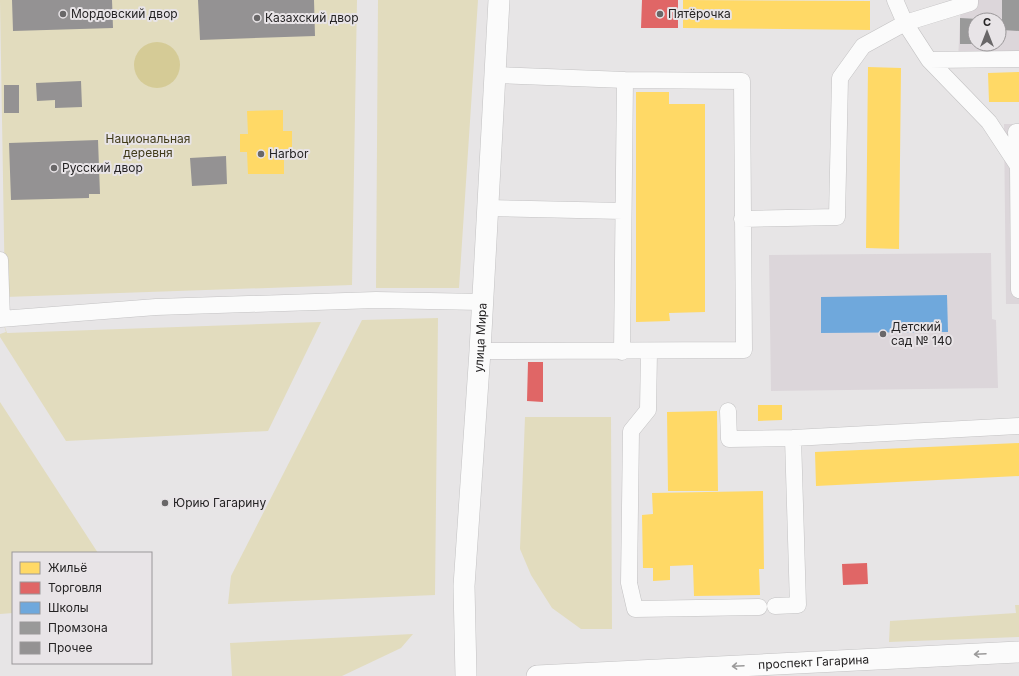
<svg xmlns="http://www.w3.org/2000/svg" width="1019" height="676" font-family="Inter,sans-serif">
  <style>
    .built { fill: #dcd6da; fill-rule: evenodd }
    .green { fill: #e2dcbe }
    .water { fill: #d5cb96 }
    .homes { fill: #ffd966 }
    .shops { fill: #e06666 }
    .schools { fill: #6fa8dc }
    .industry { fill: #999 }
    .building { fill: #949293 }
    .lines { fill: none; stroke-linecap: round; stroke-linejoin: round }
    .minor-casing { stroke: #c3c2c3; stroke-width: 17 }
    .major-casing { stroke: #c3c2c3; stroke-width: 22 }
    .minor { stroke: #fbfbfb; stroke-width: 16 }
    .major { stroke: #fbfbfb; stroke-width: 21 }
    .oneway { stroke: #9b9a9a }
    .poi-dot { fill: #696768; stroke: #e8e4e7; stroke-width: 1.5 }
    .labels { text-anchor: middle; stroke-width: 4; stroke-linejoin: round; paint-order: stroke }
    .poi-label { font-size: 12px; fill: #252324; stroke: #e8e4e7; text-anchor: start }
    .park-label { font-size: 12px; fill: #403a19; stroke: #e8e4e7 }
    .street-label { font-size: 12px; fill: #252324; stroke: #e8e4e7 }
  </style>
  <rect width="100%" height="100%" fill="#e7e5e6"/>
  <path class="built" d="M961,0H1019V59L958,60ZM975,20H999V44H975Z
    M1004,124H1019V304H1006Z
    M991,253L992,319L996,320L998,388L771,391L769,255Z"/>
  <path class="green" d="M0,0H357L352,285L5,297Z
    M378,0H478L459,288H376Z
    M438,318L435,595L228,604L231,576L362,320Z
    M2,319L7,333L321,322L268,431L66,441L0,337V334L6,332Z
    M0,402L98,553H13V613L0,614Z
    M525,417H611L612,629H581L552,608L531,575L520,549Z
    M1015,605H1019V637L889,642L890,621L1016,613Z
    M413,634L401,648L342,676H232L230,643Z"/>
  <path class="water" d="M134 65a23 23 0 1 1 46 0a23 23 0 1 1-46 0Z"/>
  <path class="homes" d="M683,0L870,1V30L683,28Z
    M868,67L901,68L899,249L866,248Z
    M1019,72V102H989L988,73Z
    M636,92H669V104H705V312L669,313L670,321L636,322Z
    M283,110V131H292V149H284V174H248L247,152H240V134H248L247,111Z
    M758,405H782V420L758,421Z
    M717,411L718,491H668L667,412Z
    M1019,443V476L816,486L815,452Z
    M763,491L764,569H759L760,595L694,596L693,565L670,566V580L653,581V568H643L642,515L653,514L652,493Z"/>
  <path class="shops" d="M642,0H678V28H641Z
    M528,362H543V402L527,401Z
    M867,563L868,584L843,585L842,564Z"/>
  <path class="schools" d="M947,295L948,332L821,333V297Z"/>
  <path class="industry" d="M1002,0H1019V31L1002,30Z
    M960,18L978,19L975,20V44H960Z"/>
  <path class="building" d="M12,0H112L113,28L13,31Z
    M198,0H314L315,36L200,40Z
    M81,81L82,107L55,108V100L37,101L36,83Z
    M4,85H19V113H4Z
    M98,140L100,194H89V198L11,200L9,143Z
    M226,156L227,184L192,186L190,158Z"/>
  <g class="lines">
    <g class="minor-casing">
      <path id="minor" d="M895,0L905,23L929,60L1019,59
        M929,60L989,122L1018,166L1019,290
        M1018,164L1016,132H1019
        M487,208L623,211
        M742,219L837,217L840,78L863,46L905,23L970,3V0
        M0,260L2,319
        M0,319L156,307L376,300L482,302
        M480,351L744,350L742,81L625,80L494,75
        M622,352L625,80
        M649,352L648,410L631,431L629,583L635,609L759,607
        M728,411L729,439L793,438
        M775,606L798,605L793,438L1019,426"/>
    </g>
    <g class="major-casing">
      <g id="major">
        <path id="s1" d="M466,676L464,586L480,351L499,0"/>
        <path id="s2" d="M537,676L1019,652"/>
      </g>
    </g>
    <use href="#minor" class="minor"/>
    <use href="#major" class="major"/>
  </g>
  <defs><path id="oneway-shaft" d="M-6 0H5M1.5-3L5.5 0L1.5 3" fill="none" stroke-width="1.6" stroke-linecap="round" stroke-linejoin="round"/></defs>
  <g class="oneway">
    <use href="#oneway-shaft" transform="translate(980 654) rotate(177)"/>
    <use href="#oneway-shaft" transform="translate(738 666) rotate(177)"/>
  </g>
  <g class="poi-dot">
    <circle cx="63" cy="14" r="4"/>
    <circle cx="660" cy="14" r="4"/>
    <circle cx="257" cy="18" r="4"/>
    <circle cx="261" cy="154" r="4"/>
    <circle cx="54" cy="168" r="4"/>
    <circle cx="883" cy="334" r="4"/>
    <circle cx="165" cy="503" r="4"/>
  </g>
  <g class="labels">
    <g class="poi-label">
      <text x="71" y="18">Мордовский двор</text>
      <text x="668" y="18">Пятёрочка</text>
      <text x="265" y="22">Казахский двор</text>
      <text x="269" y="158">Harbor</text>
      <text x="62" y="172">Русский двор</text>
      <text x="891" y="331">Детский<tspan x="891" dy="14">сад № 140</tspan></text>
      <text x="173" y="507">Юрию Гагарину</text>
    </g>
    <g class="park-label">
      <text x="148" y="143">Национальная<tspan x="148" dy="14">деревня</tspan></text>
    </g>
    <g class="street-label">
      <text dy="4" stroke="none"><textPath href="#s1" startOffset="339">улица Мира</textPath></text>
      <text dy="4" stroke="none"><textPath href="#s2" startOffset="277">проспект Гагарина</textPath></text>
    </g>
  </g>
  <rect x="12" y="552" width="140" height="112" fill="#e8e4e7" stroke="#9a9799"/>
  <rect x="20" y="562" width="20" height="12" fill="#ffd966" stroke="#9a9799"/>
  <text x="48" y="572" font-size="12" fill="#252324">Жильё</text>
  <rect x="20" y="582" width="20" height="12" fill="#e06666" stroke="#9a9799"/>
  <text x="48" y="592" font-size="12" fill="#252324">Торговля</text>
  <rect x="20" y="602" width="20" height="12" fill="#6fa8dc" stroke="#9a9799"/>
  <text x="48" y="612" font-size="12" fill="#252324">Школы</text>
  <rect x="20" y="622" width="20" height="12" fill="#999999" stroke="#9a9799"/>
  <text x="48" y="632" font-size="12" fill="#252324">Промзона</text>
  <rect x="20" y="642" width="20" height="12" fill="#949293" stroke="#9a9799"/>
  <text x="48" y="652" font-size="12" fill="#252324">Прочее</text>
  <g transform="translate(987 32)"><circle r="19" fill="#e8e4e7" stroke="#9a9799"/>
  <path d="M0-3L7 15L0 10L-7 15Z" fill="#696768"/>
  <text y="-6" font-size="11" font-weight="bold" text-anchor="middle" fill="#252324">С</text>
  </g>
</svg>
